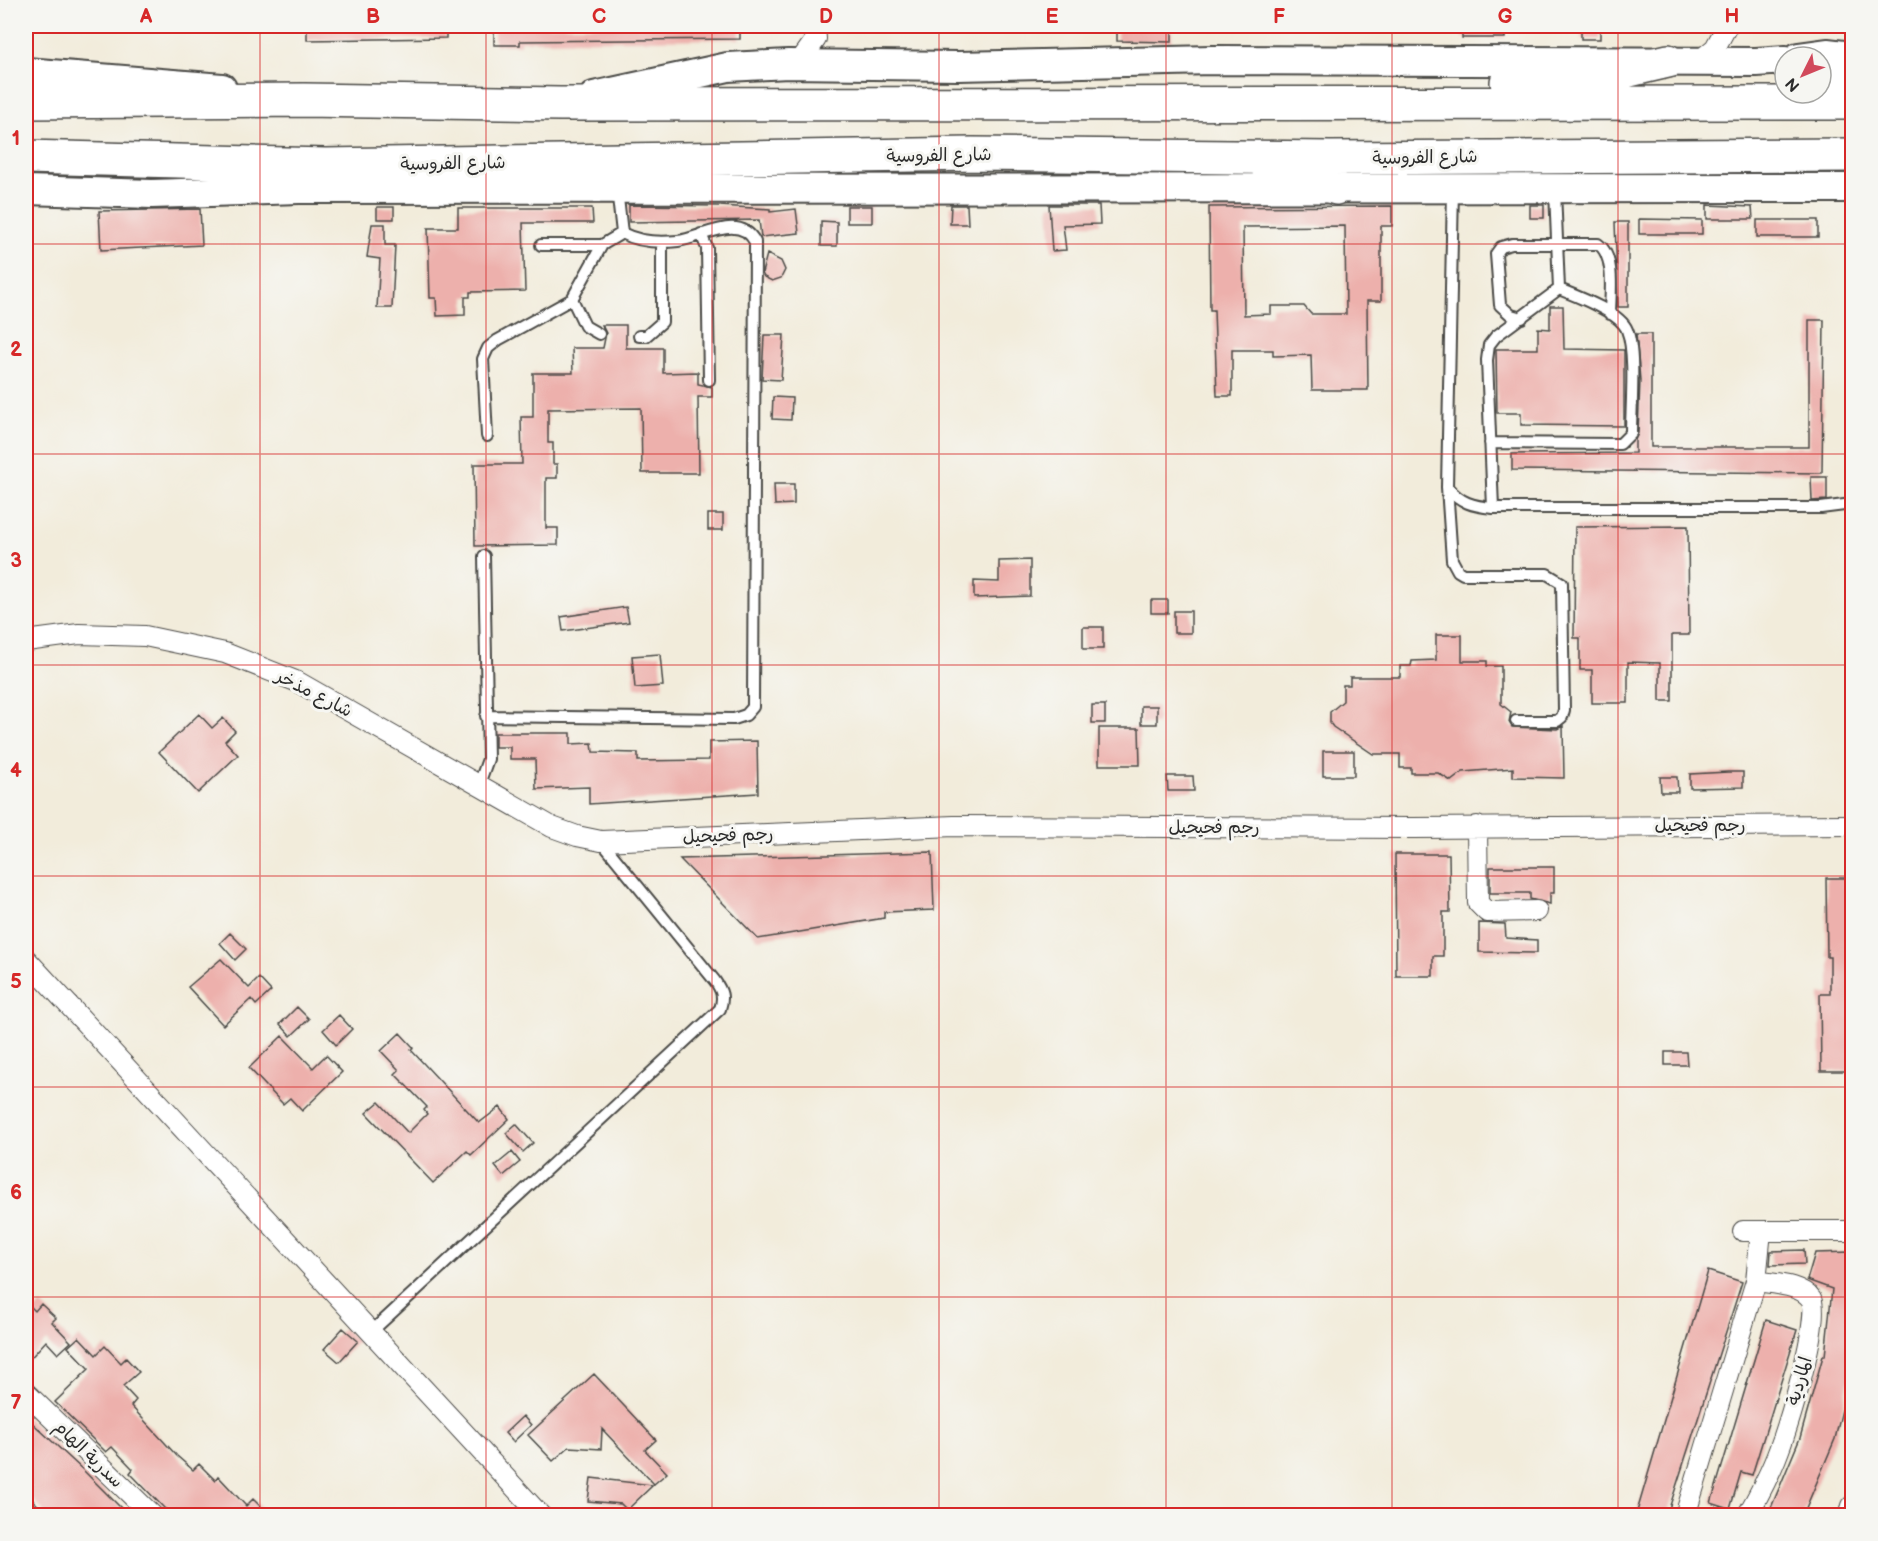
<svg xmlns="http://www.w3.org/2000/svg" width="1878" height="1541" font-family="'Balsamiq Sans','Playpen Sans Arabic',sans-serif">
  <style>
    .building { fill: #edb0ac; fill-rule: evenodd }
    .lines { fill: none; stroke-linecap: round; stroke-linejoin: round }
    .lane-casing { stroke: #494845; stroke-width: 14 }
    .street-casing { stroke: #494845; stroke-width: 22 }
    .secondary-casing { stroke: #494845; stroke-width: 32 }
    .highway-casing { stroke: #494845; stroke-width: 36 }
    .lane { stroke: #fff; stroke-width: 10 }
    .street { stroke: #fff; stroke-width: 20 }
    .secondary { stroke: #fff; stroke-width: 28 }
    .highway { stroke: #fff; stroke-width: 33 }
    .grid { fill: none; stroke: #d62828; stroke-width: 1.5; stroke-opacity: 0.55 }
    .labels { text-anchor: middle; stroke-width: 6; stroke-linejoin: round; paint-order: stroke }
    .street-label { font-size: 18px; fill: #2b2b2b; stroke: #f6f6f2 }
    .neatline { fill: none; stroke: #d62828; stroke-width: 2 }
    .grid-label { font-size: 20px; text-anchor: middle; font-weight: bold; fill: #d62828 }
  </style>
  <rect width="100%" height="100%" fill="#f6f6f2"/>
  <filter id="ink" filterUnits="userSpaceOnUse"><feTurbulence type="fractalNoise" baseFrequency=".0167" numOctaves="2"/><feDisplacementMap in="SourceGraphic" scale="12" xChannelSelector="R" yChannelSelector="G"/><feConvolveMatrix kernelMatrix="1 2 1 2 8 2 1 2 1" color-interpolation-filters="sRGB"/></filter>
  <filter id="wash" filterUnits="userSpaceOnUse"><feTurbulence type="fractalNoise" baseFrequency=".008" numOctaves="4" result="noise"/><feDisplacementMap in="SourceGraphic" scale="24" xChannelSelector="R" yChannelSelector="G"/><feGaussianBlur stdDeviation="1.35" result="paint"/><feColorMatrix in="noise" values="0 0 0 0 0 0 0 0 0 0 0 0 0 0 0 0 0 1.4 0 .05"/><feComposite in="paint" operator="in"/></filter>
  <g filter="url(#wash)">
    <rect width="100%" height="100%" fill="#f2ecdb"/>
    <g id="blocks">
      <path class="building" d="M307,26H446V38L307,40Z
        M494,26H740V39L520,41V45H494Z
        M1462,26H1505V38H1462Z
        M1581,26H1600V39H1581Z
        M1124,28H1172V42L1117,41V29Z
        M629,205L719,206L770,209V212L796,209L799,233L761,237L759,220L629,222Z
        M951,205H967L968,224H950Z
        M1049,205H1099L1100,224L1063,225L1066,250L1052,251Z
        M1530,205H1544V218H1530Z
        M1707,205L1752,207L1753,219H1707Z
        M847,206H872V223H847Z
        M1392,206V226H1381V301H1367L1368,390H1312L1311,355L1273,356V350H1232V396H1217L1214,310H1210L1209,207ZM1345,226L1346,314H1311L1304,306H1271V314L1244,315L1243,227Z
        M377,207H394V219H377Z
        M458,208H592L593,223H523L525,291L470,292V297H465V315L437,316L436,298H430L428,228H458Z
        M200,209L202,245L101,250L99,211Z
        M1639,219L1702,220V234H1639Z
        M1757,220H1818V237H1757Z
        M821,221L837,222V246H821Z
        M1615,222H1628V307H1618Z
        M372,224H385V245H395L392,308H377L380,259L367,257Z
        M767,254L781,261L785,270L781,278L772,281L764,277L762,273Z
        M1550,306H1563L1564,349L1624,350V426L1521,425V413H1497L1496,349H1538V328L1550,329Z
        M1809,320H1824L1822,473L1512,470V454L1635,453V440L1638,433L1640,380L1636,334H1651V447H1809Z
        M602,325H626V348H663V373L698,372V384L712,387V397H698L699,473H642L641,408L548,409V443H553V464H557V478H546V528H558V545L475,546L474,464H522L521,417H533V373H573L572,348H603L606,333Z
        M764,335H784L781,380L762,379Z
        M773,397L792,398L791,420L772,419Z
        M1811,477H1827V500L1812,501Z
        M774,484H794V504L775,505Z
        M708,514H723V530H708Z
        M1688,526L1689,635H1672V701H1660V663L1628,662V703H1592V670H1580V638H1574L1575,527Z
        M1030,560V596L974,598V581L999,582V561Z
        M1151,600H1168V613H1151Z
        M626,607L629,622L563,631L561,617Z
        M1174,611H1191V633H1174Z
        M1083,627H1103V649H1083Z
        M1436,635H1462V661H1487V666H1501V704L1511,712L1509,722L1512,727L1557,729L1563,726L1564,778L1513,777V768L1463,772L1451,781L1438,773H1411V768H1400V754H1373L1333,727L1330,723V712L1343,701V685H1350V677H1400V666H1411L1412,661L1436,660Z
        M660,654L663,686L635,688L632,656Z
        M1092,705H1105V723H1092Z
        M1141,706H1157V724H1141Z
        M199,714L212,728L223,718L235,731L225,741L238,755L198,793L159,752Z
        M1099,728H1139L1140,765H1099Z
        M495,733H571V744L592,743L593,752L638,753V761L709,760V742L757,741L758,793L589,804V787L536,789L535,759H510V747H495Z
        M1323,751H1354V776H1323Z
        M1728,772H1743V787L1690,788V774Z
        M1167,776H1193L1194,791H1168Z
        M1660,777H1677L1678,792H1661Z
        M932,852L934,910L884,912V918L758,939L680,859Z
        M1395,854H1449L1450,912H1443V956H1433V976H1396Z
        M1490,867H1554V893H1550V904L1530,899V893H1490Z
        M1826,878H1852V1071H1821L1820,994H1830V957H1827Z
        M1479,923L1505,924L1506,938L1537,940V953L1479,952Z
        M230,933L246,949L235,960L220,943Z
        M221,959L249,988L259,978L271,991L256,1005L251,999L223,1025L188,987Z
        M297,1007L309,1019L291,1036L280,1024Z
        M339,1015L352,1029L336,1045L323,1030Z
        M400,1033L414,1048L411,1050L479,1123L500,1107L509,1119L471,1155L467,1151L433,1183L366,1113L379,1102L408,1133L427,1114L424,1110L427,1107L395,1074L399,1070L381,1051Z
        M282,1036L313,1068L326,1055L342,1072L302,1111L290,1098L283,1104L249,1068Z
        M1665,1052H1686L1687,1065H1665Z
        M516,1124L533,1143L523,1152L506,1133Z
        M512,1152L520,1162L503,1176L495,1166Z
        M1804,1250L1805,1264L1770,1265L1771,1251Z
        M1852,1252V1368L1835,1439L1803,1515H1768L1800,1438L1823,1356H1825L1832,1289L1807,1280L1815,1253Z
        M1708,1271L1742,1282L1667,1515H1636Z
        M26,1302L35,1311L41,1304L56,1318L52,1322L71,1342L58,1354L46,1341L26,1363Z
        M1766,1320L1797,1330L1752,1475L1741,1472L1730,1509L1711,1503Z
        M343,1328L358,1341L339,1362L324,1349Z
        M79,1337L96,1355L105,1346L121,1363L126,1358L139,1372L123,1386L136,1400L131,1406L177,1456L193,1470L199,1464L215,1480L218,1476L246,1506L253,1499L269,1515H174L164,1508L130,1473L133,1469L112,1447L106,1452L55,1402L89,1369L68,1347Z
        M594,1374L656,1440L645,1450L667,1473L654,1484L602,1429L601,1449L569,1447L553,1461L528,1435Z
        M523,1416L531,1425L513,1442L505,1433Z
        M26,1417L84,1471L128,1515H47L26,1493Z
        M591,1478L653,1485L627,1510L621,1504L588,1501Z"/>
    </g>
  </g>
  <g filter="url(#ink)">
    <use href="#blocks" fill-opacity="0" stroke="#494845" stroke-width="1.5"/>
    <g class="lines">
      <g class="lane-casing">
        <path id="lane" d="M617,189L622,233
          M1453,189L1447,487C1461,503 1472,506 1493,508H1821L1852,504
          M701,234L707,248L709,380
          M1522,318L1511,315L1500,305L1496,254L1501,247L1512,244H1598C1616,256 1610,295 1610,314
          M599,334L585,326L572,299L602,245
          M639,336H646L662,322V242
          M487,436L483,359L488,348L498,340L572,299
          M1490,443L1620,444L1631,433C1631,407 1636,352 1627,330C1620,312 1576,296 1559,289
          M1447,487L1452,560L1458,571L1463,574H1547L1562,583L1564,710L1562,717L1557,721H1516
          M1493,508L1487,360L1489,345L1496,336L1559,289L1555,190
          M486,716L734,719L746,715L753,707L755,242C740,212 702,238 678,241C659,243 639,242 622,233L602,245H541
          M479,784L488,759L484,556
          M371,1332L720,1009C724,997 722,991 715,981L601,841"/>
      </g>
      <g class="street-casing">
        <path id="street" d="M1699,61L1715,48L1727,26
          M798,64L816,39L815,26
          M26,641L79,634L145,636L225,653L298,682L552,827L577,836L601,841L954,826L1412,828L1852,825
          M1477,826L1478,903L1487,912L1537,911
          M26,959L541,1516
          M1743,1231H1852
          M26,1393L153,1516
          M1685,1516L1756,1281L1761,1231
          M1747,1516C1759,1495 1771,1472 1779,1450C1788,1426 1822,1317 1811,1299C1801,1284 1772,1284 1756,1281
          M1849,1516L1852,1506"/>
      </g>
      <g class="secondary-casing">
        <path id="secondary" d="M1798,57L1827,53L1852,56
          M26,72L222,88
          M594,96L728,67L788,64L958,66L1212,60L1756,62L1785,60
          M26,190L152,194L299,189L1852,188"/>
      </g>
      <g class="highway-casing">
        <path id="highway" d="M1821,72L1831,76L1852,78
          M1507,82L1600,77L1668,61
          M26,102L304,100L560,104L1852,103
          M26,157L326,165L972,154L1330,158L1852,155
          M1269,172L1289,174L1336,188"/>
      </g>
      <use href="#lane" class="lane"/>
      <use href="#street" class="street"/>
      <use href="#secondary" class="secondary"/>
      <use href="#highway" class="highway"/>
    </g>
  </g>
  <path class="grid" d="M260,26V1516M486,26V1516M712,26V1516M939,26V1516M1166,26V1516M1392,26V1516M1618,26V1516M26,244H1852M26,454H1852M26,665H1852M26,876H1852M26,1087H1852M26,1297H1852"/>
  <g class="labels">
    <g class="street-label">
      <text transform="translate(939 155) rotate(-1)" y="6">شارع الفروسية</text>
      <text transform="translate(1425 157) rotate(-1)" y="6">شارع الفروسية</text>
      <text transform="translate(453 163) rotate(-1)" y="6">شارع الفروسية</text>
      <text transform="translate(314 693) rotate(27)" y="6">شارع مذخر</text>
      <text x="1700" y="831">رجم فحيحيل</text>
      <text x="1214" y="833">رجم فحيحيل</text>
      <text transform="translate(728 835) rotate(-2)" y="6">رجم فحيحيل</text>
      <text transform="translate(1799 1381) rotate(-74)" y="6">الماردية</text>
      <text transform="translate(89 1454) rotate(44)" y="6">سدرية الهام</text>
    </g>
  </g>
  <rect width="1878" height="1541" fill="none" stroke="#f6f6f2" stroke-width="66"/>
  <g transform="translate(1803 75) rotate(227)"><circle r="28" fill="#f6f6f2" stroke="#a5a5a2" stroke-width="1.5"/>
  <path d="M0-4.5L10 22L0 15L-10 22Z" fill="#d1495b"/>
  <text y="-9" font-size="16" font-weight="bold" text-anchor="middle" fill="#2b2b2b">N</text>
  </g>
  <rect x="33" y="33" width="1812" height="1475" class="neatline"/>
  <g class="grid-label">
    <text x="146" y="23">A</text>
    <text x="373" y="23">B</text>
    <text x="599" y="23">C</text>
    <text x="826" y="23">D</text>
    <text x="1052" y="23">E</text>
    <text x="1279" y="23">F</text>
    <text x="1505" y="23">G</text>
    <text x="1732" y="23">H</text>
    <text x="16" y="145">1</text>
    <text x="16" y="356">2</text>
    <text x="16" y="567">3</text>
    <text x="16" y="777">4</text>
    <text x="16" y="988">5</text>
    <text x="16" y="1199">6</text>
    <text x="16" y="1409">7</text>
  </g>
</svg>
